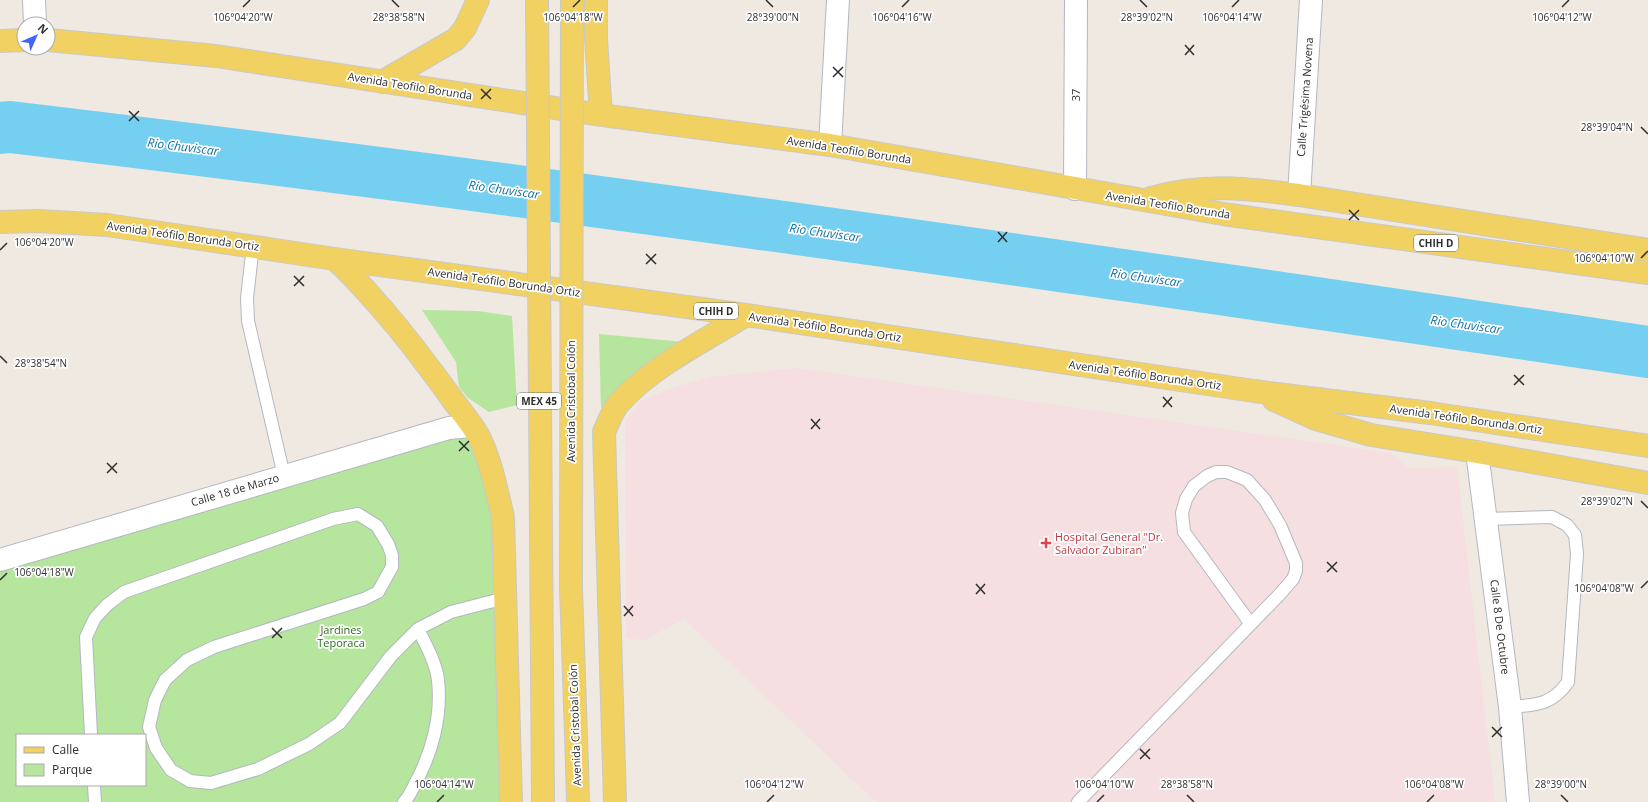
<svg xmlns="http://www.w3.org/2000/svg" width="1648" height="802" font-family="'Open Sans',sans-serif">
  <style>
    .medical { fill: #f5dfe0 }
    .green { fill: #b6e59e; fill-rule: evenodd }
    .lines { fill: none; stroke-linecap: round; stroke-linejoin: round }
    .river { stroke: #75cff0; stroke-width: 52 }
    .lane-casing { stroke: #b4b7c1; stroke-width: 14 }
    .street-casing { stroke: #b4b7c1; stroke-width: 24 }
    .primary-casing { stroke: #c9c9c9; stroke-width: 24 }
    .lane { stroke: #fff; stroke-width: 12 }
    .street { stroke: #fff; stroke-width: 22 }
    .primary { stroke: #f2d163; stroke-width: 22 }
    .primary-bridge-casing { stroke: #c9c9c9; stroke-width: 24; stroke-linecap: butt }
    .primary-bridge { stroke: #f2d163; stroke-width: 22 }
    .ticks { fill: none; stroke: #2e2e2e; stroke-width: 1.5 }
    .health-dot { fill: #e0444e; stroke: #fff; stroke-width: 1.5 }
    .labels { text-anchor: middle; stroke-width: 3.5; stroke-linejoin: round; paint-order: stroke }
    .shield { fill: #fff; stroke: #6d6d6d; stroke-width: 1 }
    .shield-label { font-size: 10px; font-weight: bold; fill: #2e2e2e }
    .street-label { font-size: 11px; fill: #2e2e2e; stroke: #fff }
    .health-label { font-size: 11px; fill: #be3a42; stroke: #fff; text-anchor: start }
    .park-label { font-size: 11px; fill: #2c6e1b; stroke: #fff }
    .water-label { font-size: 12px; font-style: italic; fill: #0d6fa3; stroke: #fff }
    .ticks-label { font-size: 10px; text-anchor: middle; fill: #2e2e2e; stroke: #fff; stroke-width: 3.5; stroke-linejoin: round; paint-order: stroke }
  </style>
  <rect width="100%" height="100%" fill="#efe9e1"/>
  <path class="medical" d="M797,368L1391,453L1408,468L1457,467L1495,802H876L684,619L643,641L626,637L625,420L641,401L669,389L710,377Z"/>
  <path class="green" d="M422,310L478,311L512,316L517,405L489,412L468,398L459,387L456,362Z
    M599,334L716,345L626,384L601,408Z
    M448,429L483,436L509,517L505,802H0V572ZM17,735H145V785H17Z"/>
  <g class="lines">
    <path class="river" d="M0,128L10,127C557,192 1103,271 1648,352"/>
    <g class="lane-casing">
      <path id="lane" d="M253,245L247,298L248,321L284,476
        M1486,519L1552,517L1567,525L1575,535L1577,554L1568,682C1552,705 1536,705 1510,707
        M91,735L86,637L95,618L107,605L124,592L333,519L358,514L377,526L388,544L392,555V567L383,583L378,592L364,599L214,647L187,660L165,680L155,700L149,727L156,748L171,770L190,781L211,783L258,769L309,744L340,723L391,656L418,629L451,612L505,598
        M94,785L95,802
        M404,802C409,797 412,790 415,784C432,753 442,716 438,680C436,663 426,645 418,629
        M1078,802L1279,595L1293,579L1296,571V563L1280,525L1265,500L1247,480L1227,472H1216L1207,476L1194,486L1186,499L1182,513L1184,532L1250,623"/>
    </g>
    <g class="street-casing">
      <path id="street" d="M34,0L35,24
        M830,145L838,0
        M1075,189L1076,0
        M1299,195L1311,0
        M1477,452L1510,707L1518,802
        M0,560L449,428L471,426"/>
    </g>
    <g class="primary-casing">
      <path id="primary" d="M596,0V39L601,115
        M48,40L216,56L601,115L830,145L1223,214L1648,273
        M0,41L24,40
        M382,82L456,39L465,28L478,0
        M1151,198C1204,183 1245,188 1299,195L1648,250
        M0,222L39,221L107,225L335,259L746,315L1254,391L1430,413L1648,446
        M335,259C379,301 415,348 450,396C460,411 474,425 481,441C492,465 497,492 503,517L511,802
        M1274,400L1316,419L1371,435L1477,452L1648,483
        M577,765L578,802
        M615,802L604,432C609,421 613,408 622,400C653,366 706,340 746,315"/>
    </g>
    <use href="#lane" class="lane"/>
    <use href="#street" class="street"/>
    <use href="#primary" class="primary"/>
    <g class="primary-bridge-casing">
      <path id="primary-bridge" d="M537,0L543,802
        M572,0L571,588L577,765"/>
    </g>
    <use href="#primary-bridge" class="primary-bridge"/>
  </g>
  <path class="ticks" d="M392,0L399,7M766,0L773,7M1140,0L1147,7M243,7L250,0M573,7L580,0M902,7L909,0M1232,7L1239,0M1562,7L1569,0M1185,45L1194,55M1185,55L1194,45M833,67L843,77M833,77L843,67M481,89L491,99M481,99L491,89M129,111L139,121M129,121L139,111M1641,127L1648,134M1349,210L1359,220M1349,220L1359,210M998,232L1007,242M998,242L1007,232M0,250L7,243M646,254L656,264M1641,258L1648,251M646,264L656,254M294,276L304,286M294,286L304,276M0,356L7,363M1514,375L1524,385M1514,385L1524,375M1163,397L1172,407M1163,407L1172,397M811,419L820,429M811,429L820,419M459,441L469,451M459,451L469,441M107,463L117,473M107,473L117,463M1641,501L1648,508M1327,562L1337,572M1327,572L1337,562M0,580L7,573M976,584L985,594M1641,588L1648,581M976,594L985,584M624,606L633,616M624,616L633,606M272,628L282,638M272,638L282,628M1492,727L1502,737M1492,737L1502,727M1140,749L1150,759M1140,759L1150,749M1187,795L1194,802M1561,795L1568,802M437,802L444,795M767,802L774,795M1097,802L1104,795M1427,802L1434,795"/>
  <path class="health-dot" d="M1044 537h4v4h4v4h-4v4h-4v-4h-4v-4h4z"/>
  <g class="labels">
    <g class="shield">
      <rect x="1414" y="235" width="44" height="16" rx="3"/>
      <rect x="694" y="303" width="44" height="16" rx="3"/>
      <rect x="517" y="393" width="44" height="16" rx="3"/>
    </g>
    <g class="shield-label">
      <text x="1436" y="247">CHIH D</text>
      <text x="716" y="315">CHIH D</text>
      <text x="539" y="405">MEX 45</text>
    </g>
    <g class="street-label">
      <text transform="translate(410 86) rotate(9)" y="4">Avenida Teofilo Borunda</text>
      <text transform="translate(1076 95) rotate(-90)" y="4">37</text>
      <text transform="translate(1305 97) rotate(-86)" y="4">Calle Trigésima Novena</text>
      <text transform="translate(849 150) rotate(9)" y="4">Avenida Teofilo Borunda</text>
      <text transform="translate(1168 205) rotate(9)" y="4">Avenida Teofilo Borunda</text>
      <text transform="translate(183 236) rotate(8)" y="4">Avenida Teófilo Borunda Ortiz</text>
      <text transform="translate(504 282) rotate(8)" y="4">Avenida Teófilo Borunda Ortiz</text>
      <text transform="translate(825 327) rotate(8)" y="4">Avenida Teófilo Borunda Ortiz</text>
      <text transform="translate(1145 375) rotate(8)" y="4">Avenida Teófilo Borunda Ortiz</text>
      <text transform="translate(571 401) rotate(-90)" y="4">Avenida Cristobal Colón</text>
      <text transform="translate(1466 419) rotate(8)" y="4">Avenida Teófilo Borunda Ortiz</text>
      <text transform="translate(235 490) rotate(-16)" y="4">Calle 18 de Marzo</text>
      <text transform="translate(1500 627) rotate(83)" y="4">Calle 8 De Octubre</text>
      <text transform="translate(575 725) rotate(-92)" y="4">Avenida Cristobal Colón</text>
    </g>
    <g class="health-label">
      <text x="1055" y="541">Hospital General "Dr.<tspan x="1055" dy="13">Salvador Zubiran"</tspan></text>
    </g>
    <g class="park-label">
      <text x="341" y="634">Jardines<tspan x="341" dy="13">Teporaca</tspan></text>
    </g>
    <g class="water-label">
      <text transform="translate(183 147) rotate(7)" y="4">Rio Chuviscar</text>
      <text transform="translate(504 190) rotate(8)" y="4">Rio Chuviscar</text>
      <text transform="translate(825 233) rotate(8)" y="4">Rio Chuviscar</text>
      <text transform="translate(1146 278) rotate(8)" y="4">Rio Chuviscar</text>
      <text transform="translate(1466 325) rotate(8)" y="4">Rio Chuviscar</text>
    </g>
  </g>
  <g class="ticks-label">
    <text x="243" y="21">106°04'20"W</text>
    <text x="399" y="21">28°38'58"N</text>
    <text x="573" y="21">106°04'18"W</text>
    <text x="773" y="21">28°39'00"N</text>
    <text x="902" y="21">106°04'16"W</text>
    <text x="1147" y="21">28°39'02"N</text>
    <text x="1232" y="21">106°04'14"W</text>
    <text x="1562" y="21">106°04'12"W</text>
    <text x="1607" y="131">28°39'04"N</text>
    <text x="44" y="246">106°04'20"W</text>
    <text x="1604" y="262">106°04'10"W</text>
    <text x="41" y="367">28°38'54"N</text>
    <text x="1607" y="505">28°39'02"N</text>
    <text x="44" y="576">106°04'18"W</text>
    <text x="1604" y="592">106°04'08"W</text>
    <text x="774" y="788">106°04'12"W</text>
    <text x="1104" y="788">106°04'10"W</text>
    <text x="1434" y="788">106°04'08"W</text>
    <text x="444" y="788">106°04'14"W</text>
    <text x="1187" y="788">28°38'58"N</text>
    <text x="1561" y="788">28°39'00"N</text>
  </g>
  <rect x="16" y="734" width="130" height="52" fill="#ffffff" stroke="#ababab"/>
  <rect x="24" y="747" width="20" height="6" fill="#f2d163" stroke="#ababab"/>
  <text x="52" y="754" font-size="12" fill="#2e2e2e">Calle</text>
  <rect x="24" y="764" width="20" height="12" fill="#b6e59e" stroke="#ababab"/>
  <text x="52" y="774" font-size="12" fill="#2e2e2e">Parque</text>
  <g transform="translate(36 36) rotate(45)"><circle r="19" fill="#ffffff" stroke="#ababab"/>
  <path d="M0-3L7 15L0 10L-7 15Z" fill="#4264fb"/>
  <text y="-6" font-size="11" font-weight="bold" text-anchor="middle" fill="#2e2e2e">N</text>
  </g>
</svg>
